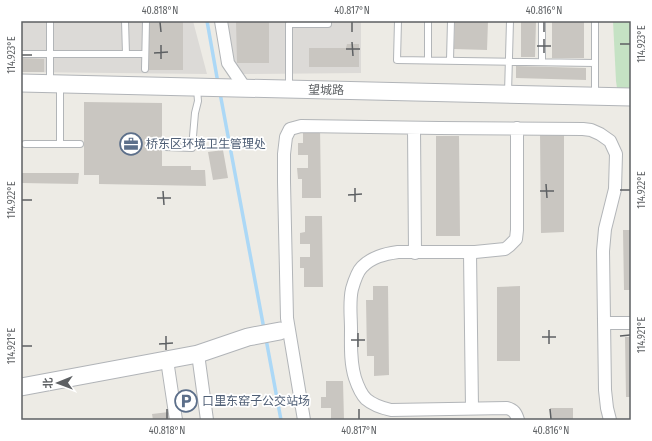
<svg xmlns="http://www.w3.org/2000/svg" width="652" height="441" font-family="'Fira Sans Condensed','Noto Sans SC',sans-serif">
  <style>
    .industrial { fill: #dcdad7 }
    .green { fill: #c5e2c4 }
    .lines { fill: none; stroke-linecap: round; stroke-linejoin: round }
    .stream { stroke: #acd8f6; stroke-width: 3.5 }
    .building { fill: #c9c6c1 }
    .lane-casing { stroke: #b2b5b8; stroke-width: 8 }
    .street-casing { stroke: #b2b5b8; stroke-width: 14 }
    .secondary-casing { stroke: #b1b4b8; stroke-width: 19 }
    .lane { stroke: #fff; stroke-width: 6 }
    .street { stroke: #fff; stroke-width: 12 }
    .secondary { stroke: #fff; stroke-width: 17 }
    .ticks { fill: none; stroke: #5d6063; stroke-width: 1.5 }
    .labels { text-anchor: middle; stroke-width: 3.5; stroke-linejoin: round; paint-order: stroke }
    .street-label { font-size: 12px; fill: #5d6063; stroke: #fff }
    .service-label { font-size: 12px; fill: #4e5e75; stroke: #fff; text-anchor: start }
    .neatline { fill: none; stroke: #5d6063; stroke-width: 1.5 }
    .ticks-label { font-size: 10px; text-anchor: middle; fill: #5d6063 }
  </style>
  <rect width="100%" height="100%" fill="#edebe5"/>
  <path class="industrial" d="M21,21H193L207,74L21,72Z
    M228,21H361V73L242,74L233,62Z"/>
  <path class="green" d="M613,21H631V88H617L616,81Z"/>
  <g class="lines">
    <path class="stream" d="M207,21L218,83
      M220,93L264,329
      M266,339L281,420"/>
  </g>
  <path class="building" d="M149,21H183V70H149Z
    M236,21H269V63H237Z
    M455,21H488L487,50L454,49Z
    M521,21H536L535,57H521Z
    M552,21H584V58H552Z
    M347,44H359V67H309V48H346Z
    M21,58L44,59V72H21Z
    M516,66L586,68V80L516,78Z
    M84,102L162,103V166H191V170H205L206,186L99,184V175H84Z
    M303,127H320L321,198H302V179H298L297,168H308V155H298V143H303Z
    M540,132H564V232L541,233Z
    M436,136H459L460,236H436Z
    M223,150L228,178L213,180L208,152Z
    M22,173H79L78,184L22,183Z
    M305,216H322L323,287H304V268H300V257H310V244H300V233L305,232Z
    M623,230H631V290H624Z
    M373,286H388L389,375L374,376V356H367L366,300H373Z
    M520,286V361H497V287Z
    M625,337H631V397H626Z
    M326,381H343L344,420H331V408H321V397H326Z
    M550,408H573V420H550Z
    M169,412L170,420H153L152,414Z"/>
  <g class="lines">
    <g class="lane-casing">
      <path id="lane" d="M50,21V83
        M125,21L126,54
        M398,21L397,60L595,63
        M542,21V62
        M595,21V95
        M21,54H145
        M428,60V21
        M450,60L451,21
        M145,69L146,21
        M289,87V24H328V21
        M508,93L510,21
        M25,144H80
        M60,144V85
        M165,147L192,148L195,113L198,101L197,89"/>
    </g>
    <g class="street-casing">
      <path id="street" d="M221,21L228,63L245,88
        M414,128L415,253
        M517,128V230L516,239L509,246L505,249L475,252H398C384,254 372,257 362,267C357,272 354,282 352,289C349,302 351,316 351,329C351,345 350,362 355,378C357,384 361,394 366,399C373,405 382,408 391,410L507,408C514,410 516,413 518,420
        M470,253L472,408
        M604,323H631
        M198,354L207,420
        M167,360L176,420
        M304,420L287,318L284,182V154L286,137L290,129L301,126L439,128L583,129L591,130L600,134L610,141L616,154L615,189L605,229L603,251L605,390L607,408L610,420"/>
    </g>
    <g class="secondary-casing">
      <path id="secondary" d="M21,83L631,97
        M21,387L198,354L248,337L280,331"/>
    </g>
    <use href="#lane" class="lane"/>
    <use href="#street" class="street"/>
    <use href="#secondary" class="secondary"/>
  </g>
  <path class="ticks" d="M160,22L161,32M352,22V32M544,22V32M544,39V53M352,42L353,56M620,44H630M161,45V59M537,46H551M346,49H360M154,53L168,52M22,55H32M546,184L547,198M355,188V202M620,190H630M163,191L164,205M540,191H554M348,195L362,194M157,198H171M22,200H32M549,330V344M358,333V347M166,336V350M620,336L630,335M542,337H556M351,340H365M159,344L173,343M22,346H32M167,409V419M359,409V419M550,409L551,419"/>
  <defs>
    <g id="office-ring" transform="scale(1.15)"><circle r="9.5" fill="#fff" stroke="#5c6f8a" stroke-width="1.5"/><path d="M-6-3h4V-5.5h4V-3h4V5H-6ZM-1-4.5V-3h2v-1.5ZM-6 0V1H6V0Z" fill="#5c6f8a"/></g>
    <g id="parking-ring" transform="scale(1.15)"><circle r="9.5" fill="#fff" stroke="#5c6f8a" stroke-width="1.5"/><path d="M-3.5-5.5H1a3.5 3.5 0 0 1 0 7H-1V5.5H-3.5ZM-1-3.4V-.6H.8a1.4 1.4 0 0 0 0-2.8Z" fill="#5c6f8a"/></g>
  </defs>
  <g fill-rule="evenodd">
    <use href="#office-ring" x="131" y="144"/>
    <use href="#parking-ring" x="186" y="401"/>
  </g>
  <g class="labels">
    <g class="street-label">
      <text transform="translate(326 90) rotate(1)" y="4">望城路</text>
    </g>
    <g class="service-label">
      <text x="146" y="148">桥东区环境卫生管理处</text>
      <text x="202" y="405">口里东窑子公交站场</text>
    </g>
  </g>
  <rect width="652" height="441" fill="none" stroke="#ffffff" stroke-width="44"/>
  <g transform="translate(58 383) rotate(269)" stroke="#ffffff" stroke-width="3" paint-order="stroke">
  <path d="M0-3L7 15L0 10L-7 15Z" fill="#5d6063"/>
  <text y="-6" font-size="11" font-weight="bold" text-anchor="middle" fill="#5d6063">北</text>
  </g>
  <rect x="22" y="22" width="608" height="397" class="neatline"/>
  <g class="ticks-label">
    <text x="160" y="14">40.818°N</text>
    <text x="352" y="14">40.817°N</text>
    <text x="544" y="14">40.816°N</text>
    <text transform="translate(641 44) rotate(-90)" y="4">114.923°E</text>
    <text transform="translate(11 55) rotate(-90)" y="4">114.923°E</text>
    <text transform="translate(641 190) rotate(-90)" y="4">114.922°E</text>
    <text transform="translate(11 200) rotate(-90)" y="4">114.922°E</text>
    <text transform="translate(641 335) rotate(-90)" y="4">114.921°E</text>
    <text transform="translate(11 346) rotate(-90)" y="4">114.921°E</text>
    <text x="167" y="434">40.818°N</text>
    <text x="359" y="434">40.817°N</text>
    <text x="551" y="434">40.816°N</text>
  </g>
</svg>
